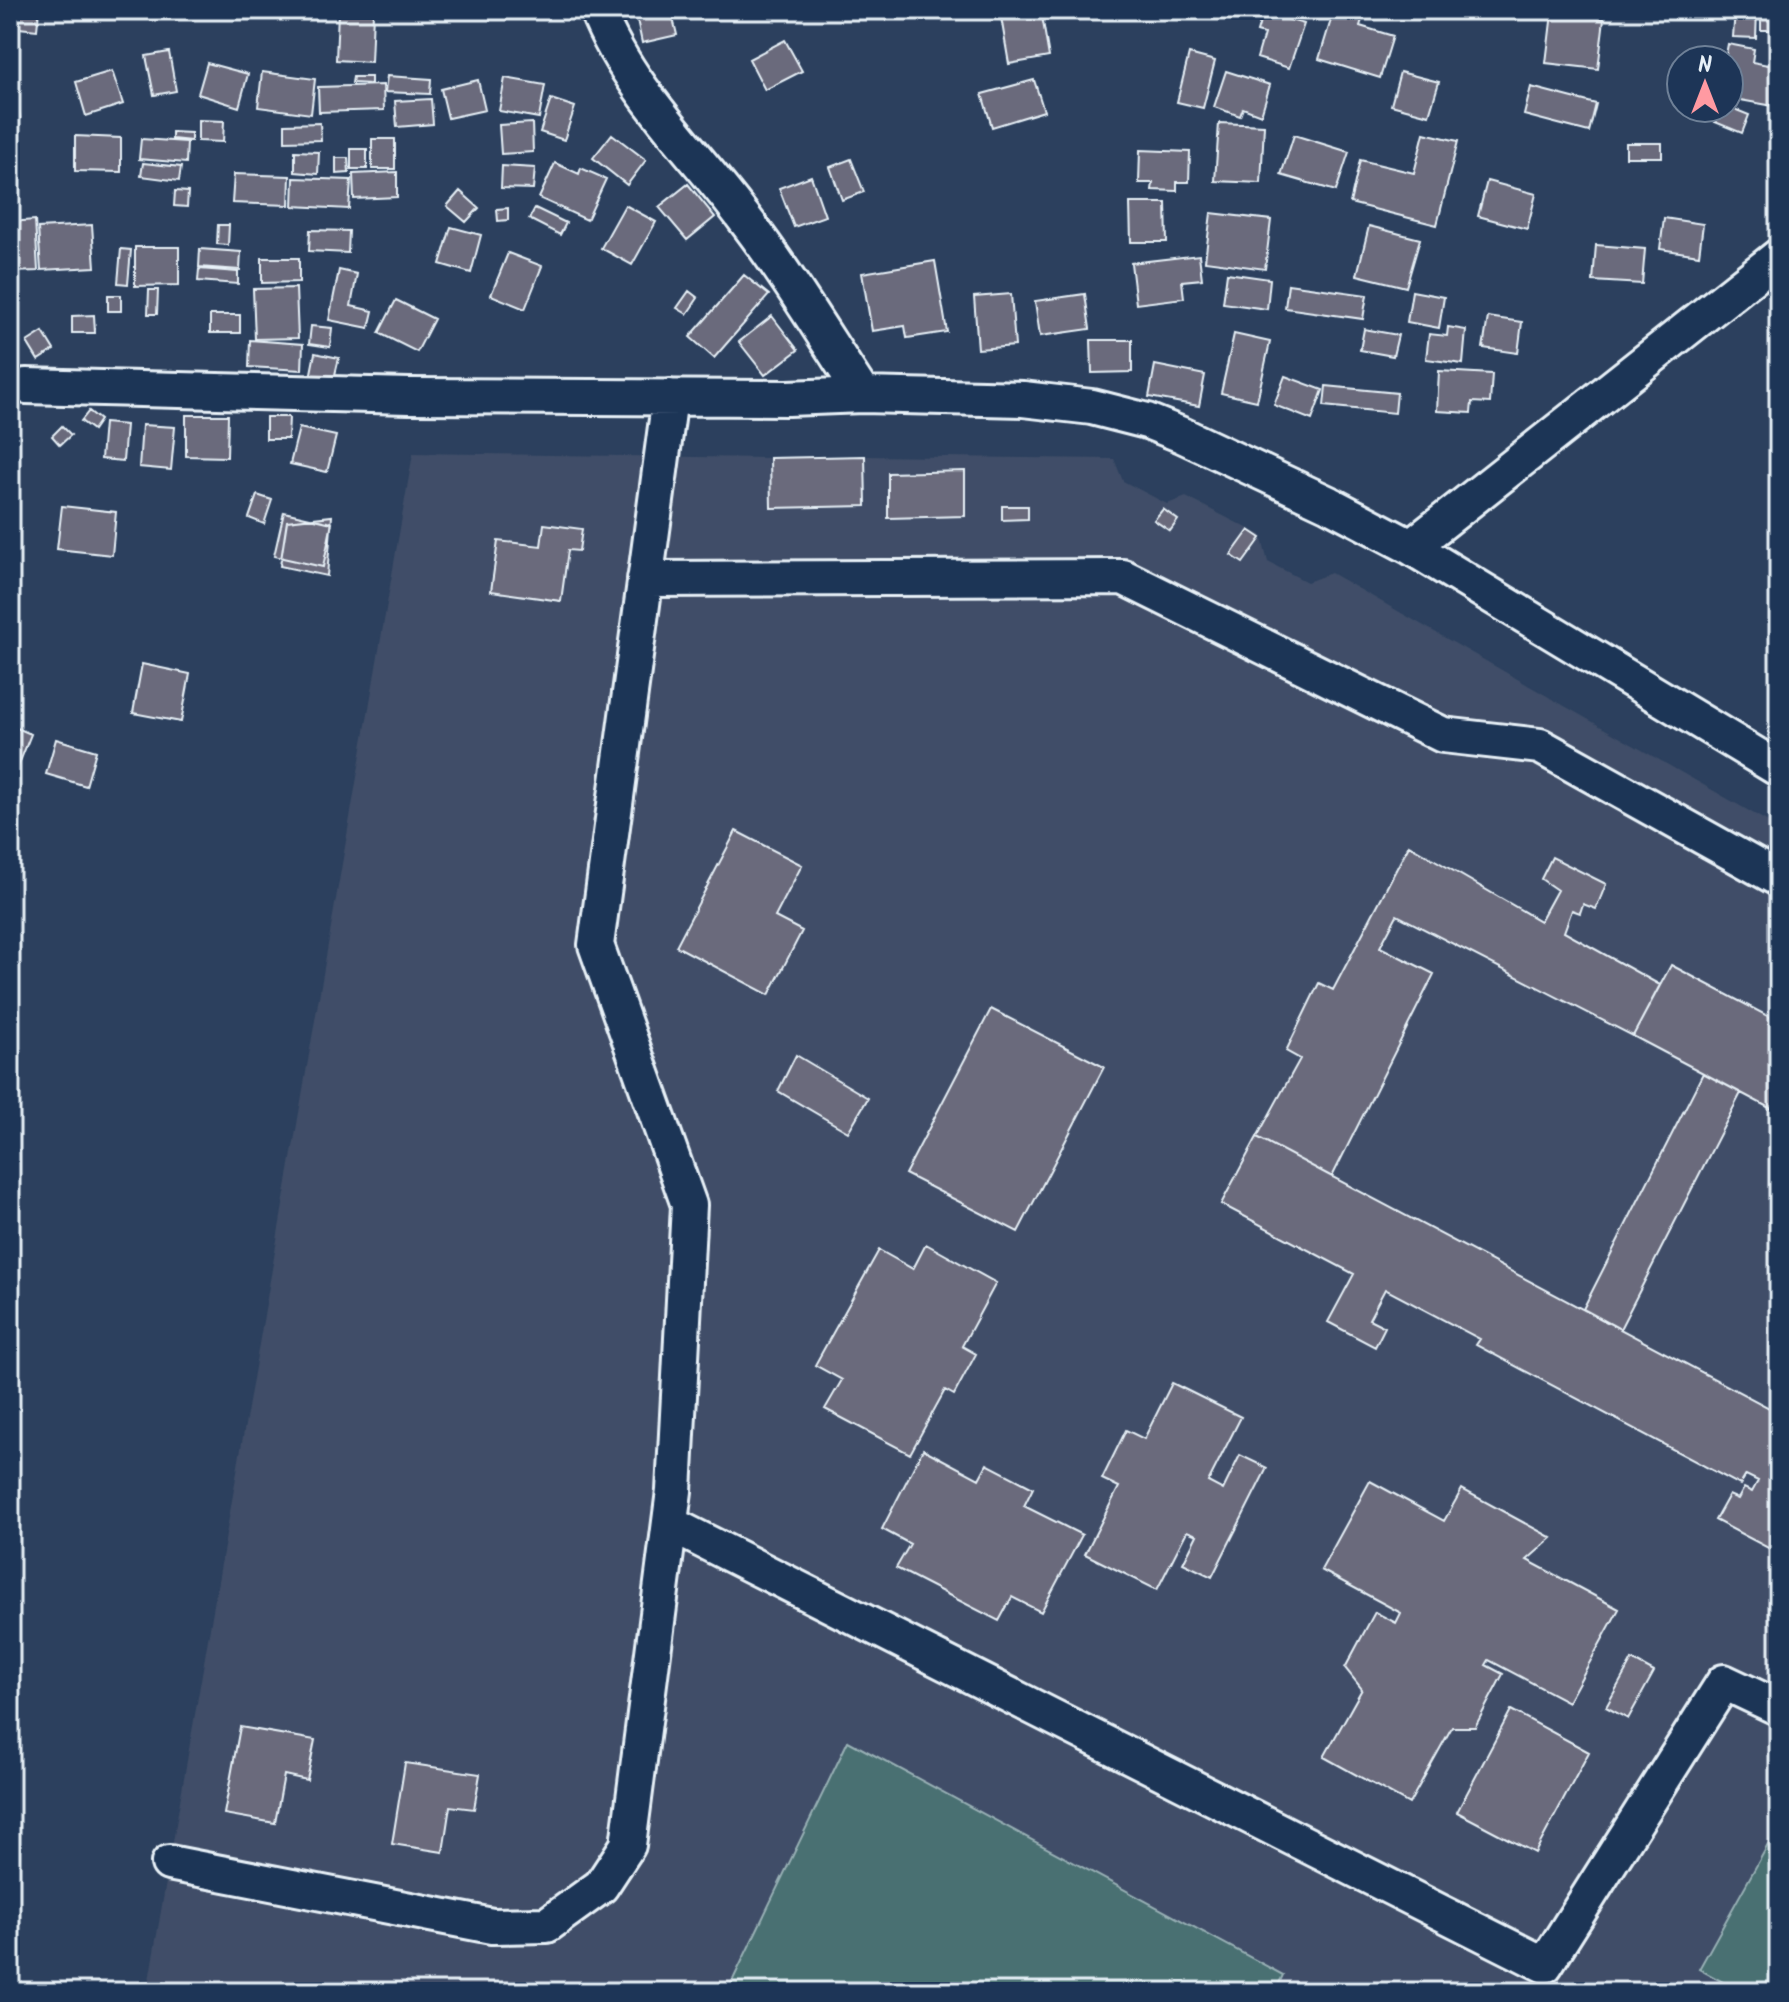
<svg xmlns="http://www.w3.org/2000/svg" width="1789" height="2002" font-family="Kalam,sans-serif">
  <style>
    .built { fill: #3f4d67 }
    .green { fill: #496f72; stroke: #98b0b5; stroke-width: 2 }
    .building { fill: #6a6a7b; stroke: #e8f1f8; stroke-width: 2 }
    .lines { fill: none; stroke-linecap: round; stroke-linejoin: round }
    .street-casing { stroke: #e8f1f8; stroke-width: 40 }
    .street { stroke: #1d3557; stroke-width: 34 }
  </style>
  <rect width="100%" height="100%" fill="#2c405e"/>
  <filter id="ink" filterUnits="userSpaceOnUse"><feTurbulence type="fractalNoise" baseFrequency=".0125" numOctaves="2"/><feDisplacementMap in="SourceGraphic" scale="16" xChannelSelector="R" yChannelSelector="G"/><feConvolveMatrix kernelMatrix="1 2 1 2 8 2 1 2 1" color-interpolation-filters="sRGB"/></filter>
  <g filter="url(#ink)">
    <path class="built" d="M413,453L770,458L865,456L1114,459L1123,481L1167,504L1186,497L1261,535L1268,562L1307,582L1331,573L1779,828V1992H147Z"/>
    <path class="green" d="M848,1741L1283,1975L1275,1992H727Z
      M1779,1825V1992H1741L1699,1969Z"/>
    <path class="building" d="M10,10H39L37,30L10,27Z
      M635,10H671L677,35L642,43Z
      M1041,10L1049,57L1009,64L1001,17Z
      M1334,10L1364,13L1360,26L1393,36L1380,78L1319,59Z
      M1735,10H1757L1756,38L1733,37Z
      M1761,10H1779V30H1761Z
      M338,12L373,13L371,62L336,60Z
      M1263,12L1304,24L1289,68L1257,58L1264,34L1257,32Z
      M1552,13L1604,19L1598,69L1546,63Z
      M785,40L802,71L765,90L749,59Z
      M1728,44L1754,49L1752,62L1779,67V107L1729,98V60H1725Z
      M169,52L176,91L154,95L146,56Z
      M1189,54L1215,61L1203,108L1177,102Z
      M207,63L248,74L239,107L198,94Z
      M112,71L123,104L86,116L76,82Z
      M1226,71L1270,85L1261,115L1243,108L1240,116L1214,107Z
      M262,72L315,79L311,114L258,107Z
      M1400,72L1439,82L1429,115L1391,105Z
      M387,76L431,79L430,94L385,92Z
      M353,77H371V84L352,83Z
      M505,78L545,85L539,118L499,111Z
      M478,80L485,110L448,118L441,89Z
      M1034,80L1044,111L992,127L982,94Z
      M383,85L384,110L319,112L318,87Z
      M15,86L20,119L10,121V87Z
      M1531,87L1596,104L1589,132L1524,115Z
      M431,99L433,124L397,127L395,101Z
      M551,99L575,107L564,140L540,132Z
      M1729,107L1749,115L1742,133L1715,122L1721,108Z
      M198,120L224,121L223,142L198,141Z
      M320,123L321,140L285,141V124Z
      M532,123L533,152L501,154L499,125Z
      M1219,123L1264,125L1261,183L1215,181Z
      M172,132L191,133V141L172,139Z
      M1424,133L1458,141L1437,225L1350,203L1360,160L1414,173Z
      M612,134L646,160L627,185L593,158Z
      M1294,135L1349,152L1336,191L1281,175Z
      M75,136L121,138V172L75,171Z
      M141,139L187,142L186,163L139,159Z
      M372,139H395V169H372Z
      M1626,143H1662V157H1626Z
      M351,149H367V169H351Z
      M1140,150L1190,152L1189,182H1177V191L1152,190L1153,183H1139Z
      M295,151L319,152L318,174L295,172Z
      M336,158H348L349,173L336,174Z
      M851,159L864,192L842,200L830,167Z
      M143,163L181,167L179,181L141,176Z
      M555,163L579,174L581,168L606,179L587,220L539,198Z
      M502,166L535,168L533,189L501,188Z
      M397,172V197L354,199L353,174Z
      M234,174L290,176L289,205L232,203Z
      M811,176L825,216L794,227L779,188Z
      M294,178L351,180L349,209L293,206Z
      M1487,181L1536,194L1527,229L1478,216Z
      M688,184L715,217L687,240L659,207Z
      M175,191L188,192L187,207L174,206Z
      M460,191L479,208L466,222L447,206Z
      M1130,203H1166L1167,242H1131Z
      M625,205L656,222L632,265L601,248Z
      M508,208V220L498,221L497,209Z
      M535,208L566,223L560,235L529,219Z
      M1211,213L1271,220L1265,269L1205,261Z
      M1664,218L1703,224L1699,255L1660,249Z
      M35,220L38,271L11,272L10,222Z
      M92,225L95,267L41,270L38,228Z
      M218,225H229L228,245L217,244Z
      M1369,226L1420,239L1406,287L1357,275Z
      M451,227L481,235L471,273L440,264Z
      M310,230L349,231L348,253L309,251Z
      M1596,245L1645,249L1642,284L1593,281Z
      M135,247H179V285L135,286Z
      M121,249L131,250L128,284L118,283Z
      M200,249L241,252L240,270L199,267Z
      M508,253L542,266L525,309L491,295Z
      M1199,255L1202,279L1182,281L1184,298L1136,304L1131,263Z
      M262,258H299V282L262,283Z
      M935,261L947,332L907,338L905,326L872,331L862,273Z
      M199,269L238,272V284L198,281Z
      M339,270L357,274L351,306L373,311L369,328L329,320Z
      M1227,273L1270,279L1267,309L1223,303Z
      M744,275L769,295L714,358L690,337Z
      M1288,284L1367,295L1363,319L1285,308Z
      M296,288L298,338L255,339L253,289Z
      M149,290H158L157,314H148Z
      M689,291L698,298L687,314L677,308Z
      M1412,291L1444,297L1439,328L1407,322Z
      M1011,294L1015,346L978,349L974,297Z
      M1085,294L1090,329L1040,336L1035,301Z
      M108,295H121V311H108Z
      M396,300L434,319L417,352L379,333Z
      M94,315L95,333H72V316Z
      M210,315H240V333H210Z
      M772,316L798,350L765,375L739,342Z
      M1488,317L1522,322L1518,353L1483,348Z
      M311,326L332,328L330,347L309,344Z
      M1448,327L1466,330L1463,364L1426,359L1429,334L1447,336Z
      M1364,329L1398,335L1393,356L1360,350Z
      M43,332L54,350L38,360L27,342Z
      M1234,334L1270,342L1257,401L1221,393Z
      M250,340L303,344L302,370L249,367Z
      M1091,340H1132V372L1092,373Z
      M315,353L339,358L333,383L310,378Z
      M1155,365L1205,375L1199,406L1149,397Z
      M1439,371L1492,374L1490,403L1472,402L1471,413L1437,411Z
      M1285,376L1323,390L1312,420L1274,405Z
      M1326,386L1397,393L1395,413L1324,406Z
      M89,411L100,420L93,430L81,421Z
      M186,415H228L227,457L186,456Z
      M266,417H289L288,439H266Z
      M104,423L126,425L123,461L101,459Z
      M142,425L175,427L171,470L139,467Z
      M62,426L71,435L60,445L52,436Z
      M299,428L336,436L327,472L290,464Z
      M865,456L866,506L771,508L770,458Z
      M965,471V516L888,518V473Z
      M257,495L272,500L264,524L249,518Z
      M62,506L116,512L112,555L57,549Z
      M1002,506H1028V519L1002,520Z
      M1163,509L1178,520L1170,531L1154,520Z
      M284,512L332,523L323,567L274,556Z
      M332,516L327,576L280,566L287,521Z
      M544,524L582,529L579,551L568,550L561,601L491,591L498,541L541,546Z
      M1249,530L1261,538L1243,563L1231,555Z
      M142,664L190,674L181,722L133,713Z
      M10,725L31,734L17,769L10,766Z
      M56,739L96,751L86,786L46,774Z
      M736,831L802,865L775,917L802,931L769,995L676,946Z
      M1409,845L1540,921L1557,890L1541,879L1552,857L1606,884L1596,909L1583,904L1580,913L1572,910L1564,932L1660,985L1633,1036L1397,915L1380,947L1434,974L1332,1177L1257,1137L1300,1059L1286,1051L1319,983L1333,990Z
      M1671,965L1779,1022V1113L1633,1036Z
      M991,1009L1104,1067L1018,1232L905,1174Z
      M796,1055L868,1098L848,1132L778,1091Z
      M1703,1073L1741,1093L1620,1329L1583,1309Z
      M1257,1137L1779,1413V1490L1770,1504L1776,1507L1771,1517L1779,1520V1531L1770,1549L1715,1520L1729,1495L1738,1499L1744,1488L1752,1492L1758,1481L1746,1475L1740,1485L1476,1345L1480,1339L1385,1289L1369,1319L1385,1327L1375,1347L1328,1322L1354,1274L1221,1204Z
      M926,1244L996,1283L962,1346L976,1354L954,1395L945,1390L910,1454L825,1409L842,1380L815,1365L879,1250L913,1269Z
      M1172,1383L1241,1417L1208,1482L1223,1490L1240,1455L1267,1468L1212,1577L1183,1563L1197,1535L1187,1531L1157,1590L1085,1554L1119,1487L1102,1479L1126,1430L1144,1439Z
      M923,1449L979,1479L987,1464L1033,1488L1024,1506L1082,1535L1041,1612L1012,1597L999,1621L896,1568L910,1544L882,1529Z
      M1370,1481L1444,1521L1462,1489L1552,1538L1527,1560L1619,1609L1568,1702L1489,1660L1486,1665L1503,1674L1475,1727H1452L1409,1804L1324,1757L1362,1689L1345,1668L1375,1612L1396,1623L1401,1613L1321,1570Z
      M1632,1660L1654,1672L1628,1719L1606,1707Z
      M1511,1710L1589,1752L1535,1853L1457,1812Z
      M240,1727L315,1740L307,1780L284,1775L275,1823L224,1814Z
      M405,1763L480,1774L474,1809L450,1806L443,1852L392,1844Z"/>
    <g class="lines">
      <g class="street-casing">
        <path id="street" d="M597,10C628,89 694,151 744,218C787,274 824,336 863,395
          M26,386L409,396L788,398L863,395L1023,399L1092,407L1147,421L1182,435L1329,504L1411,547L1779,769
          M1411,547L1779,256
          M645,579L1123,577L1443,735L1540,746L1779,879
          M670,1524L1545,1965L1724,1682L1779,1708
          M169,1863L492,1926L547,1925L601,1886L628,1845L674,1491L689,1205L596,945L670,397"/>
      </g>
      <use href="#street" class="street"/>
    </g>
  </g>
  <rect width="1789" height="2002" fill="none" stroke="#1d3557" stroke-width="40"/>
  <rect x="20" y="20" width="1749" height="1962" fill="none" stroke="#e8f1f8" stroke-width="3" filter="url(#ink)"/>
  <g transform="translate(1705 84)"><circle r="38" fill="#1d3557" stroke="#6e8097" stroke-width="2"/>
  <path d="M0-6L14 30L0 20L-14 30Z" fill="#ff9aa2"/>
  <text y="-12" font-size="22" font-weight="bold" text-anchor="middle" fill="#e8f1f8">N</text>
  </g>
</svg>
